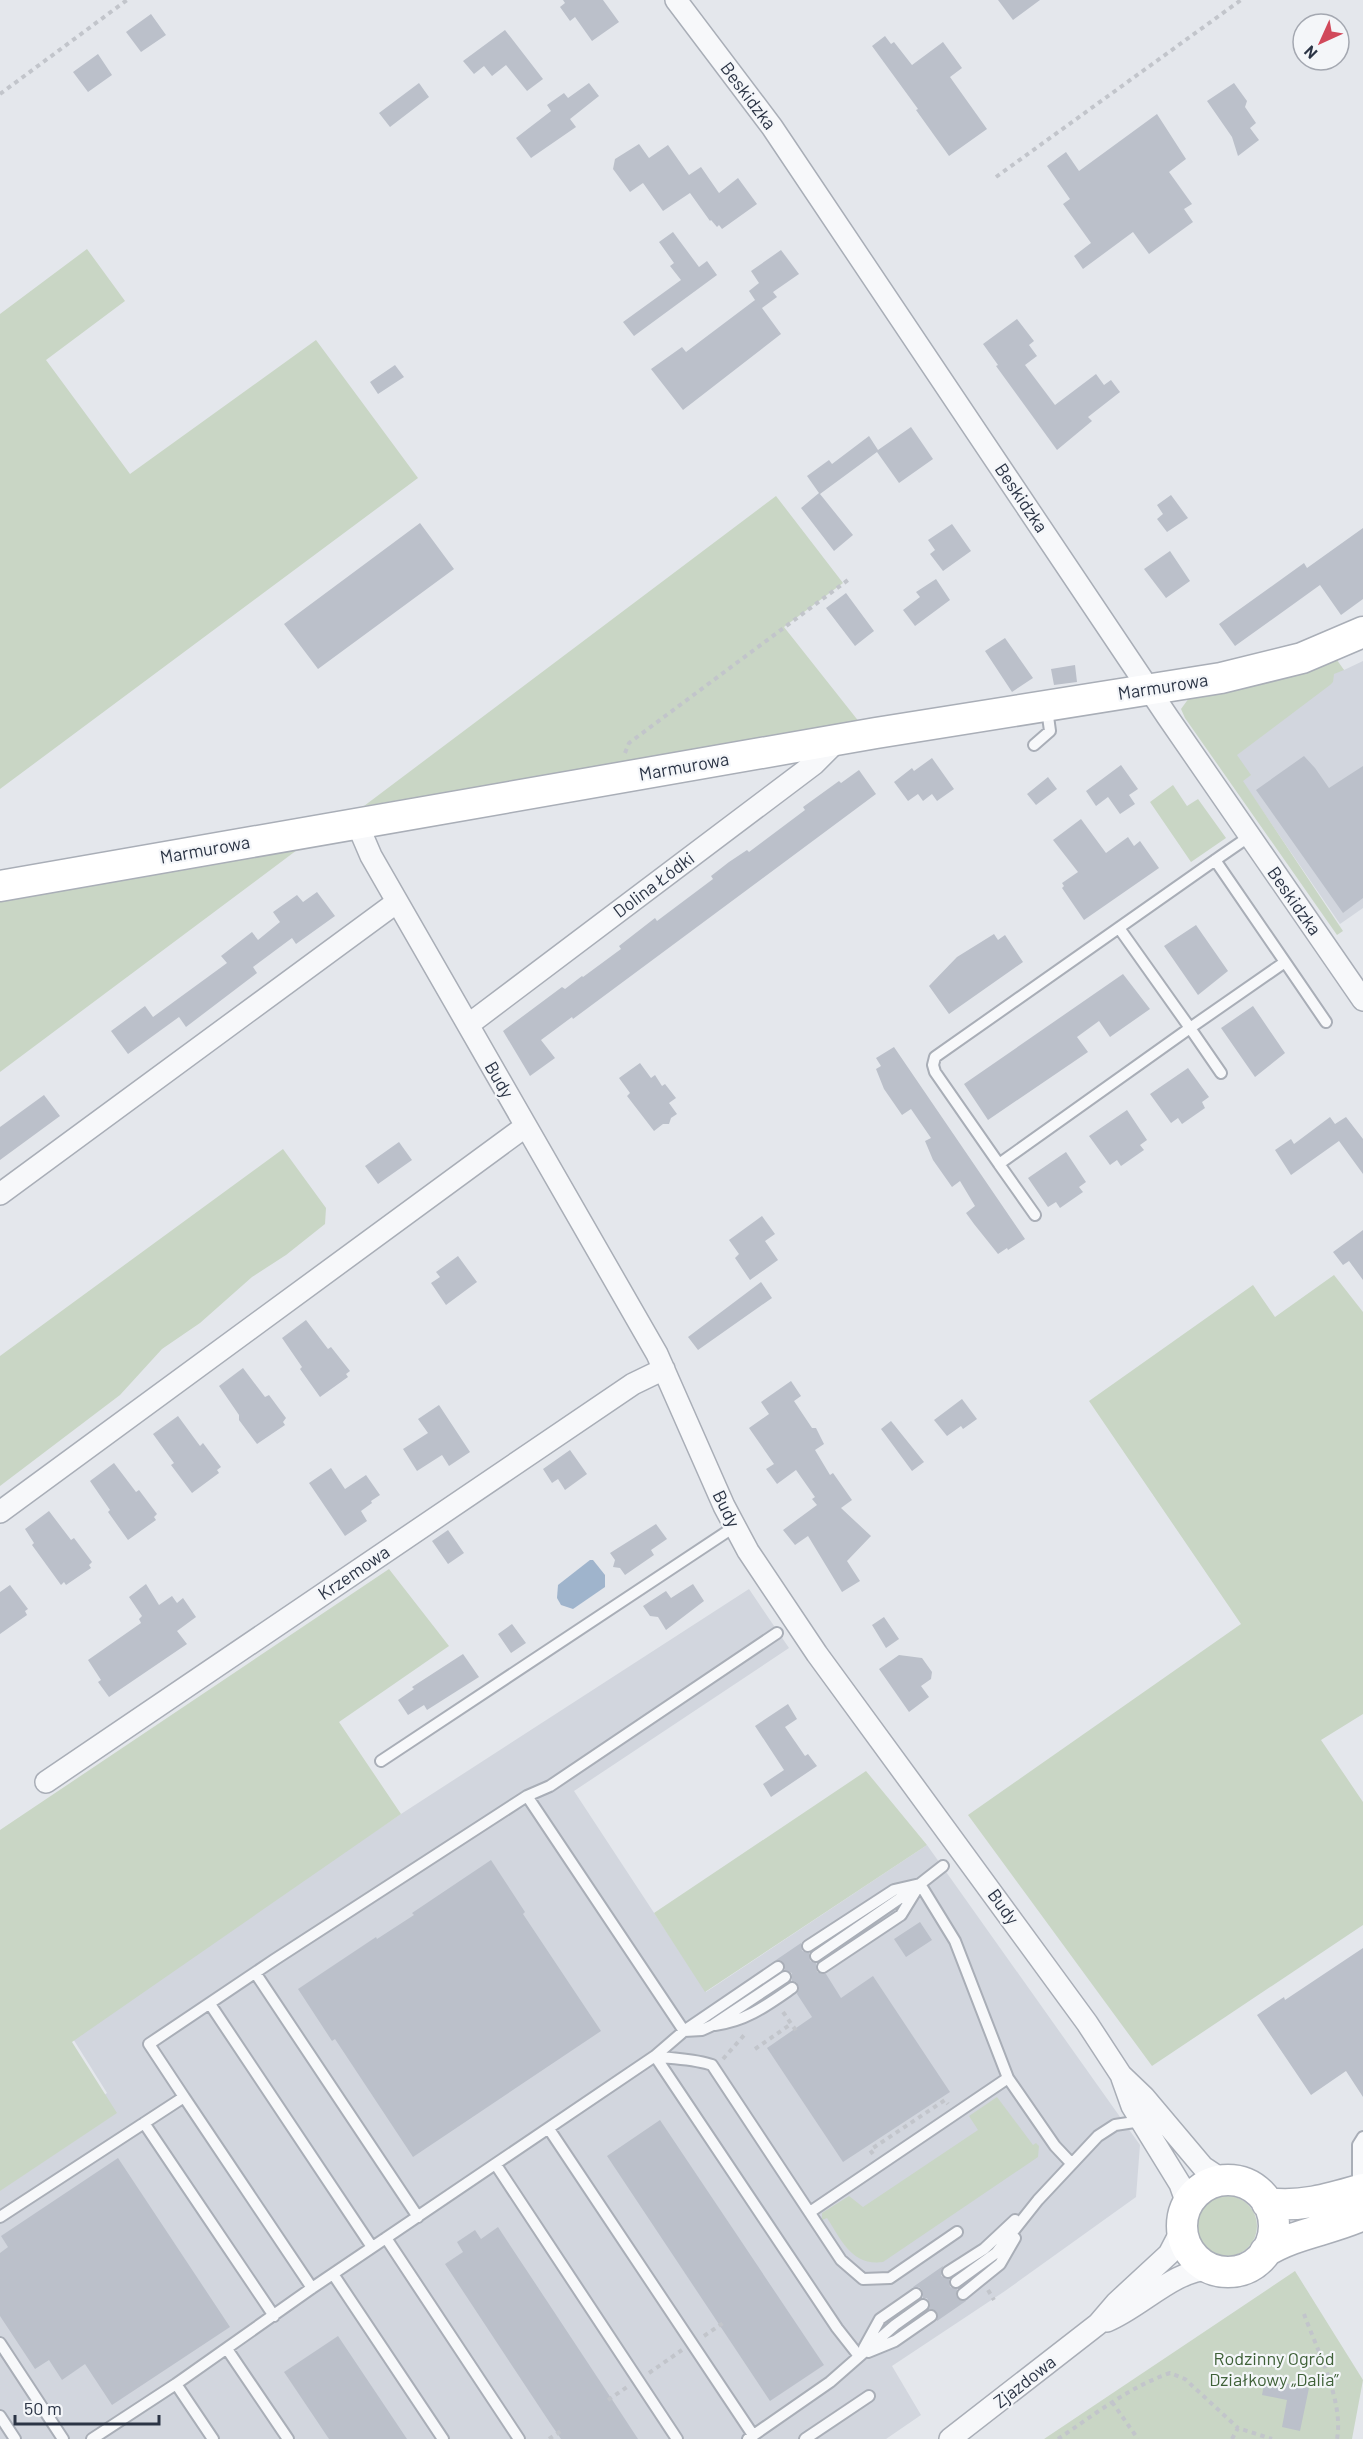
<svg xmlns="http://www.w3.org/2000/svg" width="1363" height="2439" font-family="Barlow,sans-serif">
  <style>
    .built { fill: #d2d6de }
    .green { fill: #c9d6c5 }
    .water { fill: #9fb4cc }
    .building { fill: #bbc0ca }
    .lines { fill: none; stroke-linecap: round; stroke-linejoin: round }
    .lane-casing { stroke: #a9aeb7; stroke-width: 14 }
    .street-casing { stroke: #a9aeb7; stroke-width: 24 }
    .secondary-casing { stroke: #a9aeb7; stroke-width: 33 }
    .path { stroke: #c2c5cb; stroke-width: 4; stroke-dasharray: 4.5 4.5; stroke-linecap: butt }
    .lane { stroke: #f7f8fa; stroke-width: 10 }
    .street { stroke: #f7f8fa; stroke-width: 21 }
    .secondary { stroke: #fff; stroke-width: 30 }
    .labels { text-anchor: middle; stroke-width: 4.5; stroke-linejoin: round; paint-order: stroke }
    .street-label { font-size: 18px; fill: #2b3445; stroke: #f4f6f9 }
    .park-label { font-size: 18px; fill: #3f6138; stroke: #f4f6f9 }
  </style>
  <rect width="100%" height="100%" fill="#e4e7ec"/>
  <path class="built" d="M1363,661V908L1340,924L1197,715L1338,665L1344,670Z
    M749,1589L789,1648L574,1791L706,1992L927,1845L1140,2145L1136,2197L1005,2291L892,2366L921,2415L886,2439H0V2168L107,2093L70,2034L401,1814Z"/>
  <path class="green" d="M87,249L125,301L46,360L130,474L316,340L418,478L0,789V314Z
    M776,496L843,583L784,627L860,723L364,806Z
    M1337,660L1344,670L1334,674L1333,682L1330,685L1237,755L1251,775L1243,781L1343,931L1337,935L1185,718L1181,709L1189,698L1239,689Z
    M1173,785L1187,806L1198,799L1226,838L1191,862L1150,802Z
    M297,850L0,1072V898Z
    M283,1149L326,1208L325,1224L286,1255L252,1277L200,1323L162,1349L120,1395L0,1486V1356Z
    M1334,1275L1363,1312V1714L1321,1740L1363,1802V1925L1152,2066L968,1815L1241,1624L1089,1401L1253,1285L1275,1317Z
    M389,1569L449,1646L339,1722L401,1814L72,2042L117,2113L0,2191V1830Z
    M866,1771L927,1845L705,1992L654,1913Z
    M997,2097L1033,2145L1036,2143L1039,2146L1038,2157L883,2262C852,2266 842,2241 827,2218L822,2220V2213L849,2196L863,2207L978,2130L969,2116Z
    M1197 2226a30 30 0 1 1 60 0a30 30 0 1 1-60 0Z
    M1295,2271L1363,2380L1352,2439H1044Z"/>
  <path class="water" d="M590,1560H593L605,1575V1587L573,1609L561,1605L557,1598L558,1585Z"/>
  <path class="building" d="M563,0H603L619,22L592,41L575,17L570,21L560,7L565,3Z
    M998,0H1040L1013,20Z
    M151,14L166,35L141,52L126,32Z
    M505,30L543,79L527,91L506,65L492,76L484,66L474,74L463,61Z
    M885,36L891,44L894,42L912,65L943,42L962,68L950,77L987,129L949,156L916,110L918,109L872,46Z
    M98,54L112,75L88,92L73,72Z
    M419,83L429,97L390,127L379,113Z
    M589,83L599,96L570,119L576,127L531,158L516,138L551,111L547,105L564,93L568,98Z
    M1234,83L1247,101L1245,107L1256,123L1250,128L1259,140L1238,156L1232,137L1207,101Z
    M1157,114L1186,159L1169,172L1192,204L1184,209L1193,222L1149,254L1133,232L1083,269L1074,256L1091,243L1063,204L1070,199L1047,166L1066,152L1079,171Z
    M639,144L649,158L668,145L689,175L701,167L719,193L738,178L757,204L722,229L719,225L717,227L711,220L710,221L690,193L663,211L643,183L630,192L613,169L615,159Z
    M673,232L699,267L707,261L717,275L634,336L623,322L681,280L670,266L674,263L659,242Z
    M781,250L799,274L773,292L777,297L762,308L781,334L683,410L651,369L682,347L686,352L755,300L759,306L749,291L759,283L751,271Z
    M1017,319L1034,341L1029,345L1037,356L1025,365L1055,405L1096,374L1104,385L1111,380L1120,392L1088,417L1092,421L1057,450L996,366L998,365L983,344Z
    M395,365L404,377L378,394L370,382Z
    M911,427L933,459L899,483L877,452L820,494L853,535L834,551L801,508L819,493L807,476L829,460L832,464L869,436L878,450Z
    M1171,495L1188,518L1167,532L1157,519L1163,514L1157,505Z
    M420,523L454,569L318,669L284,624Z
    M952,524L971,551L943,571L930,554L935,550L928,540Z
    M1363,528V599L1341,615L1320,585L1235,646L1219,624L1304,563L1307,568Z
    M1170,551L1190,581L1166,598L1144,569Z
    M936,579L950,600L915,626L903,610L920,597L916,592Z
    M846,593L874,631L855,646L826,608Z
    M1005,638L1033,678L1012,692L985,651Z
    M1075,665L1077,682L1054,685L1051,669Z
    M1304,756L1315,768L1329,788L1363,766V898L1343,913L1256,790Z
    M932,758L954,789L937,801L932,794L923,801L918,794L908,801L894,782L912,768L914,771Z
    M1121,765L1138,789L1129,795L1135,804L1120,814L1108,797L1096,806L1086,791Z
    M859,770L876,794L573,1019L572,1017L541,1040L555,1058L530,1076L503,1031L562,987L565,989L582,976L583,977L621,949L619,946L655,918L657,921L713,879L711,876L729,862L747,850L749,852L805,810L803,807L839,781L841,783Z
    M1048,777L1057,789L1036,805L1027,794Z
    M1081,819L1106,853L1128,837L1134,846L1140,841L1159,868L1084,920L1062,888L1064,886L1062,883L1078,872L1053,840Z
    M317,892L335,916L296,944L292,938L253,967L257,973L186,1027L179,1017L128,1054L111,1031L145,1006L153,1017L227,963L221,956L252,932L258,940L280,922L273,912L297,895L303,902Z
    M1196,925L1228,971L1198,995L1164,946Z
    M994,934L998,940L1005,935L1023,962L949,1014L929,986L957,957Z
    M1123,974L1150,1009L1110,1037L1099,1021L1077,1037L1088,1052L988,1120L964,1084Z
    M1253,1006L1285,1053L1255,1077L1221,1028Z
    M894,1047L1025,1239L1008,1250L1007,1248L998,1254L974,1224L966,1213L975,1206L960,1181L952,1187L933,1160L925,1141L931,1138L911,1109L902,1115L884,1089L876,1069L881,1066L876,1058Z
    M640,1063L651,1078L655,1075L662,1086L665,1084L676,1098L669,1103L677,1114L671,1118L669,1124H663L654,1131L627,1096L630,1093L619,1078Z
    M1188,1068L1209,1097L1202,1102L1205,1108L1182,1124L1178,1118L1171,1123L1150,1094Z
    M44,1095L60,1116L0,1160V1127Z
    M1127,1110L1147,1140L1140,1145L1144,1150L1121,1166L1117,1160L1110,1165L1089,1136Z
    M1330,1117L1335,1124L1346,1117L1363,1139V1174L1339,1141L1291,1175L1275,1150L1291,1139L1294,1144Z
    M399,1142L412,1160L378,1184L365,1166Z
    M1066,1152L1086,1182L1079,1187L1083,1192L1060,1208L1056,1202L1048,1207L1028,1178Z
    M762,1216L775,1234L765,1241L778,1260L750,1280L735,1258L739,1254L729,1240Z
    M1363,1230V1280L1349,1261L1343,1265L1333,1252Z
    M458,1256L477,1282L446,1305L431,1283L440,1277L436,1272Z
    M761,1282L772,1298L698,1350L688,1337Z
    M306,1320L328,1349L331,1347L350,1371L346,1374L348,1377L320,1397L300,1369L302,1367L282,1338Z
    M243,1368L265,1397L269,1395L286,1418L283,1422L285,1425L257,1444L239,1420V1415L219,1386Z
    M791,1381L801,1396L794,1401L812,1428H816L824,1444L815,1450L830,1475L833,1473L852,1500L841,1508L871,1536L847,1561L860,1581L842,1592L808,1536L795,1545L783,1530L817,1505L812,1499L815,1497L796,1470L777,1484L766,1469L774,1464L749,1428L769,1414L761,1402Z
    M962,1399L977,1419L963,1429L961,1426L947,1436L934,1420Z
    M439,1405L470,1452L449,1466L442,1455L417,1471L403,1449L428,1433L418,1419Z
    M178,1416L200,1446L203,1443L221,1467L217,1470L219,1473L192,1493L171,1465L174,1463L153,1434Z
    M891,1421L924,1462L912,1471L881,1429Z
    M570,1450L587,1474L565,1490L558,1479L552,1483L543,1469Z
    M114,1463L136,1492L139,1490L157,1514L154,1517L156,1520L128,1540L108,1512L110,1510L90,1481Z
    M331,1468L345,1489L366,1475L380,1495L371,1501L372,1503L361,1511L367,1521L345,1536L309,1483Z
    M49,1511L71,1540L74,1538L92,1562L89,1565L91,1568L66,1585L64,1582L61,1585L32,1545L34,1543L25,1529Z
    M656,1524L667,1539L651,1550L654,1555L625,1575L620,1568L613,1567L615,1560L610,1553Z
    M448,1530L464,1553L448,1564L432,1541Z
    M146,1584L159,1605L172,1596L177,1603L183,1598L196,1617L177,1631L187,1644L109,1697L98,1682L101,1680L88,1660L141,1623L139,1619L142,1616L129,1597Z
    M693,1584L704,1601L666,1630L658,1617L650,1616L643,1606L666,1591L671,1598Z
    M10,1585L28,1609L25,1611L27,1615L0,1634V1592Z
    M884,1617L899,1639L886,1648L872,1625Z
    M512,1624L526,1643L511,1653L498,1634Z
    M463,1654L479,1677L427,1710L424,1705L408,1715L398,1700L414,1689L412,1687Z
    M899,1655L922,1658L932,1672L931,1679L921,1686L929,1697L909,1712L879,1669Z
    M788,1704L797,1719L785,1727L805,1756L808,1754L817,1766L771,1797L763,1784L784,1770L755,1726Z
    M491,1860L525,1912L523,1914L601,2031L413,2157L335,2039L332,2041L298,1989L376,1937L377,1939L414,1915L412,1913Z
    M920,1922L932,1940L906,1957L894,1939Z
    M801,1943L802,1951L809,1953L810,1961L816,1963L817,1972L826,1974L841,1998L873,1976L950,2092L843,2162L767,2048L812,2017L797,1994L799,1987L796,1982L792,1981V1973L785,1970L782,1961L776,1960Z
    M1363,1948V2097L1346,2071L1311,2095L1257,2015L1284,1997L1285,2000Z
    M660,2120L824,2365L770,2401L607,2156Z
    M118,2158L230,2327L112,2405L85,2364L62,2380L49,2360L35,2369L0,2316V2253L8,2247L1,2236Z
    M498,2227L617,2407L638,2439H561L550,2423L445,2264L463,2252L457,2242L475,2230L481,2239Z
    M943,2266L941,2276L949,2279L950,2287L957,2289L956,2295L958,2299L966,2301L937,2321V2312L929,2309L930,2304L927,2298H923L922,2290L919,2287H913Z
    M338,2336L407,2439H329L284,2372Z
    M1265,2379L1309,2388L1300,2431L1282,2427L1287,2400L1262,2395Z"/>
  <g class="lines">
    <g class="lane-casing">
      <path id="lane" d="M1034,745L1050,731L1047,709
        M1215,860L1285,962L1190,1028L1221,1073
        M1119,928L1190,1028L999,1164L935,1072L933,1065L935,1057L1221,856L1250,836
        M1285,962L1326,1022
        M999,1164L1035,1215
        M381,1761L734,1527
        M527,1796L550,1786L777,1633
        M808,1946L894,1890L920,1884L943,1866
        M816,1956L915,1888
        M778,1967L684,2031L655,2056L837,2328L859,2356
        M823,1967L901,1915L920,1884
        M256,1974L418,2217
        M210,2004L372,2247
        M715,2025C746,2021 766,2006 792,1988
        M1008,2078L1055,2146L1071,2163
        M184,2097L312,2288
        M144,2123L274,2316
        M549,2129L753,2435
        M496,2165L677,2439
        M1358,2189V2145L1363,2137
        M810,2212L1008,2078L955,1941L920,1884
        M0,2217L184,2097L149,2044L274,1960L527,1796L684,2031L702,2030L713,2025L785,1977
        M386,2238L519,2439
        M948,2272L984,2249L1015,2220
        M333,2274L443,2439
        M956,2282L996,2253L1038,2200L1098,2136L1115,2125L1141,2121
        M963,2294L1000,2264L1015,2238
        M0,2343L63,2439
        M864,2348L880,2319L916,2294
        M227,2349L288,2439
        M868,2352L895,2341L931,2316
        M176,2384L213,2439
        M0,2416L15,2439
        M92,2439L176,2384L312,2288L655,2056C673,2059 696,2059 712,2065L841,2260L863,2279L890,2278L957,2232
        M748,2439L830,2382L895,2325L923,2305
        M805,2439L869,2396"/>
    </g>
    <g class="street-casing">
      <path id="street" d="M676,0L772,127L1167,716L1363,1000
        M361,822L362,835L371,856L657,1354L724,1506L748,1551L817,1654L1087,2023L1121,2075L1144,2097L1203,2167L1224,2181
        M468,1025L814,764L837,741
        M0,1194L397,902
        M0,1512L526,1126
        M46,1782L633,1384L664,1369
        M1122,2078L1132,2106L1180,2184L1185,2198V2209
        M1107,2321C1141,2307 1175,2269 1211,2269
        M950,2439L1098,2324L1116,2303L1169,2254L1182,2229"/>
    </g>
    <g class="secondary-casing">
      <path id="secondary" d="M0,886L876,733L1221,678L1302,658L1363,632
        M1182 2226a46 46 0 1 1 92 0a46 46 0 1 1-92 0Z
        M1267,2203C1300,2208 1332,2198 1363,2189
        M1265,2252C1295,2233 1331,2230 1363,2215"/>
    </g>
    <path class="path" d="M0,94L127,0
      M996,177L1241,0
      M625,753L629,743L848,580
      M783,2012L797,2032
      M755,2049L791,2024
      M723,2059L746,2033
      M873,2154L870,2150L945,2100L948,2104
      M988,2290L994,2300
      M1304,2314C1317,2350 1344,2401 1337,2439
      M704,2336L723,2323
      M649,2373L682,2350
      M608,2400L627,2387
      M1112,2402L1138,2439
      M549,2439L561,2431
      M1058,2439C1094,2415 1129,2387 1170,2373L1185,2379L1238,2428
      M1232,2439L1238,2428L1272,2439"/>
    <use href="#lane" class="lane"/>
    <use href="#street" class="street"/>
    <use href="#secondary" class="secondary"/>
  </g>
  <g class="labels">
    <g class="street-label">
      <text transform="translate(748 96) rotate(53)" y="6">Beskidzka</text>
      <text transform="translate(1021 498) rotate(56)" y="6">Beskidzka</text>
      <text transform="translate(1163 687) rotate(-9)" y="6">Marmurowa</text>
      <text transform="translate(684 767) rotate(-10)" y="6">Marmurowa</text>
      <text transform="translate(205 850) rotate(-10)" y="6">Marmurowa</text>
      <text transform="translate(654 885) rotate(-37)" y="6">Dolina Łódki</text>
      <text transform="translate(1294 901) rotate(55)" y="6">Beskidzka</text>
      <text transform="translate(499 1080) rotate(60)" y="6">Budy</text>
      <text transform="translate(726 1509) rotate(64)" y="6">Budy</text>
      <text transform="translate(354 1573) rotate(-34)" y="6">Krzemowa</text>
      <text transform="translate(1003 1907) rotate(54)" y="6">Budy</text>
      <text transform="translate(1025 2382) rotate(-38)" y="6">Zjazdowa</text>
    </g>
    <g class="park-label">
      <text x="1274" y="2365">Rodzinny Ogród<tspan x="1274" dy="21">Działkowy „Dalia”</tspan></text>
    </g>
  </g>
  <g transform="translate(1321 42) rotate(225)"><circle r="28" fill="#f4f6f9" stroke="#a4a8b1" stroke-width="1.5"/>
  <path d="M0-4.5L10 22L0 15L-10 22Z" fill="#d1495b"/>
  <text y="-9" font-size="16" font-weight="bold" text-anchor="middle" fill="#2b3445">N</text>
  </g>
  <path d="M15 2415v9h144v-9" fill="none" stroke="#2b3445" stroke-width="3"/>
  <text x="24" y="2415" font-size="18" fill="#2b3445" stroke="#f4f6f9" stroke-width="4.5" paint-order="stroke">50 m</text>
</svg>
